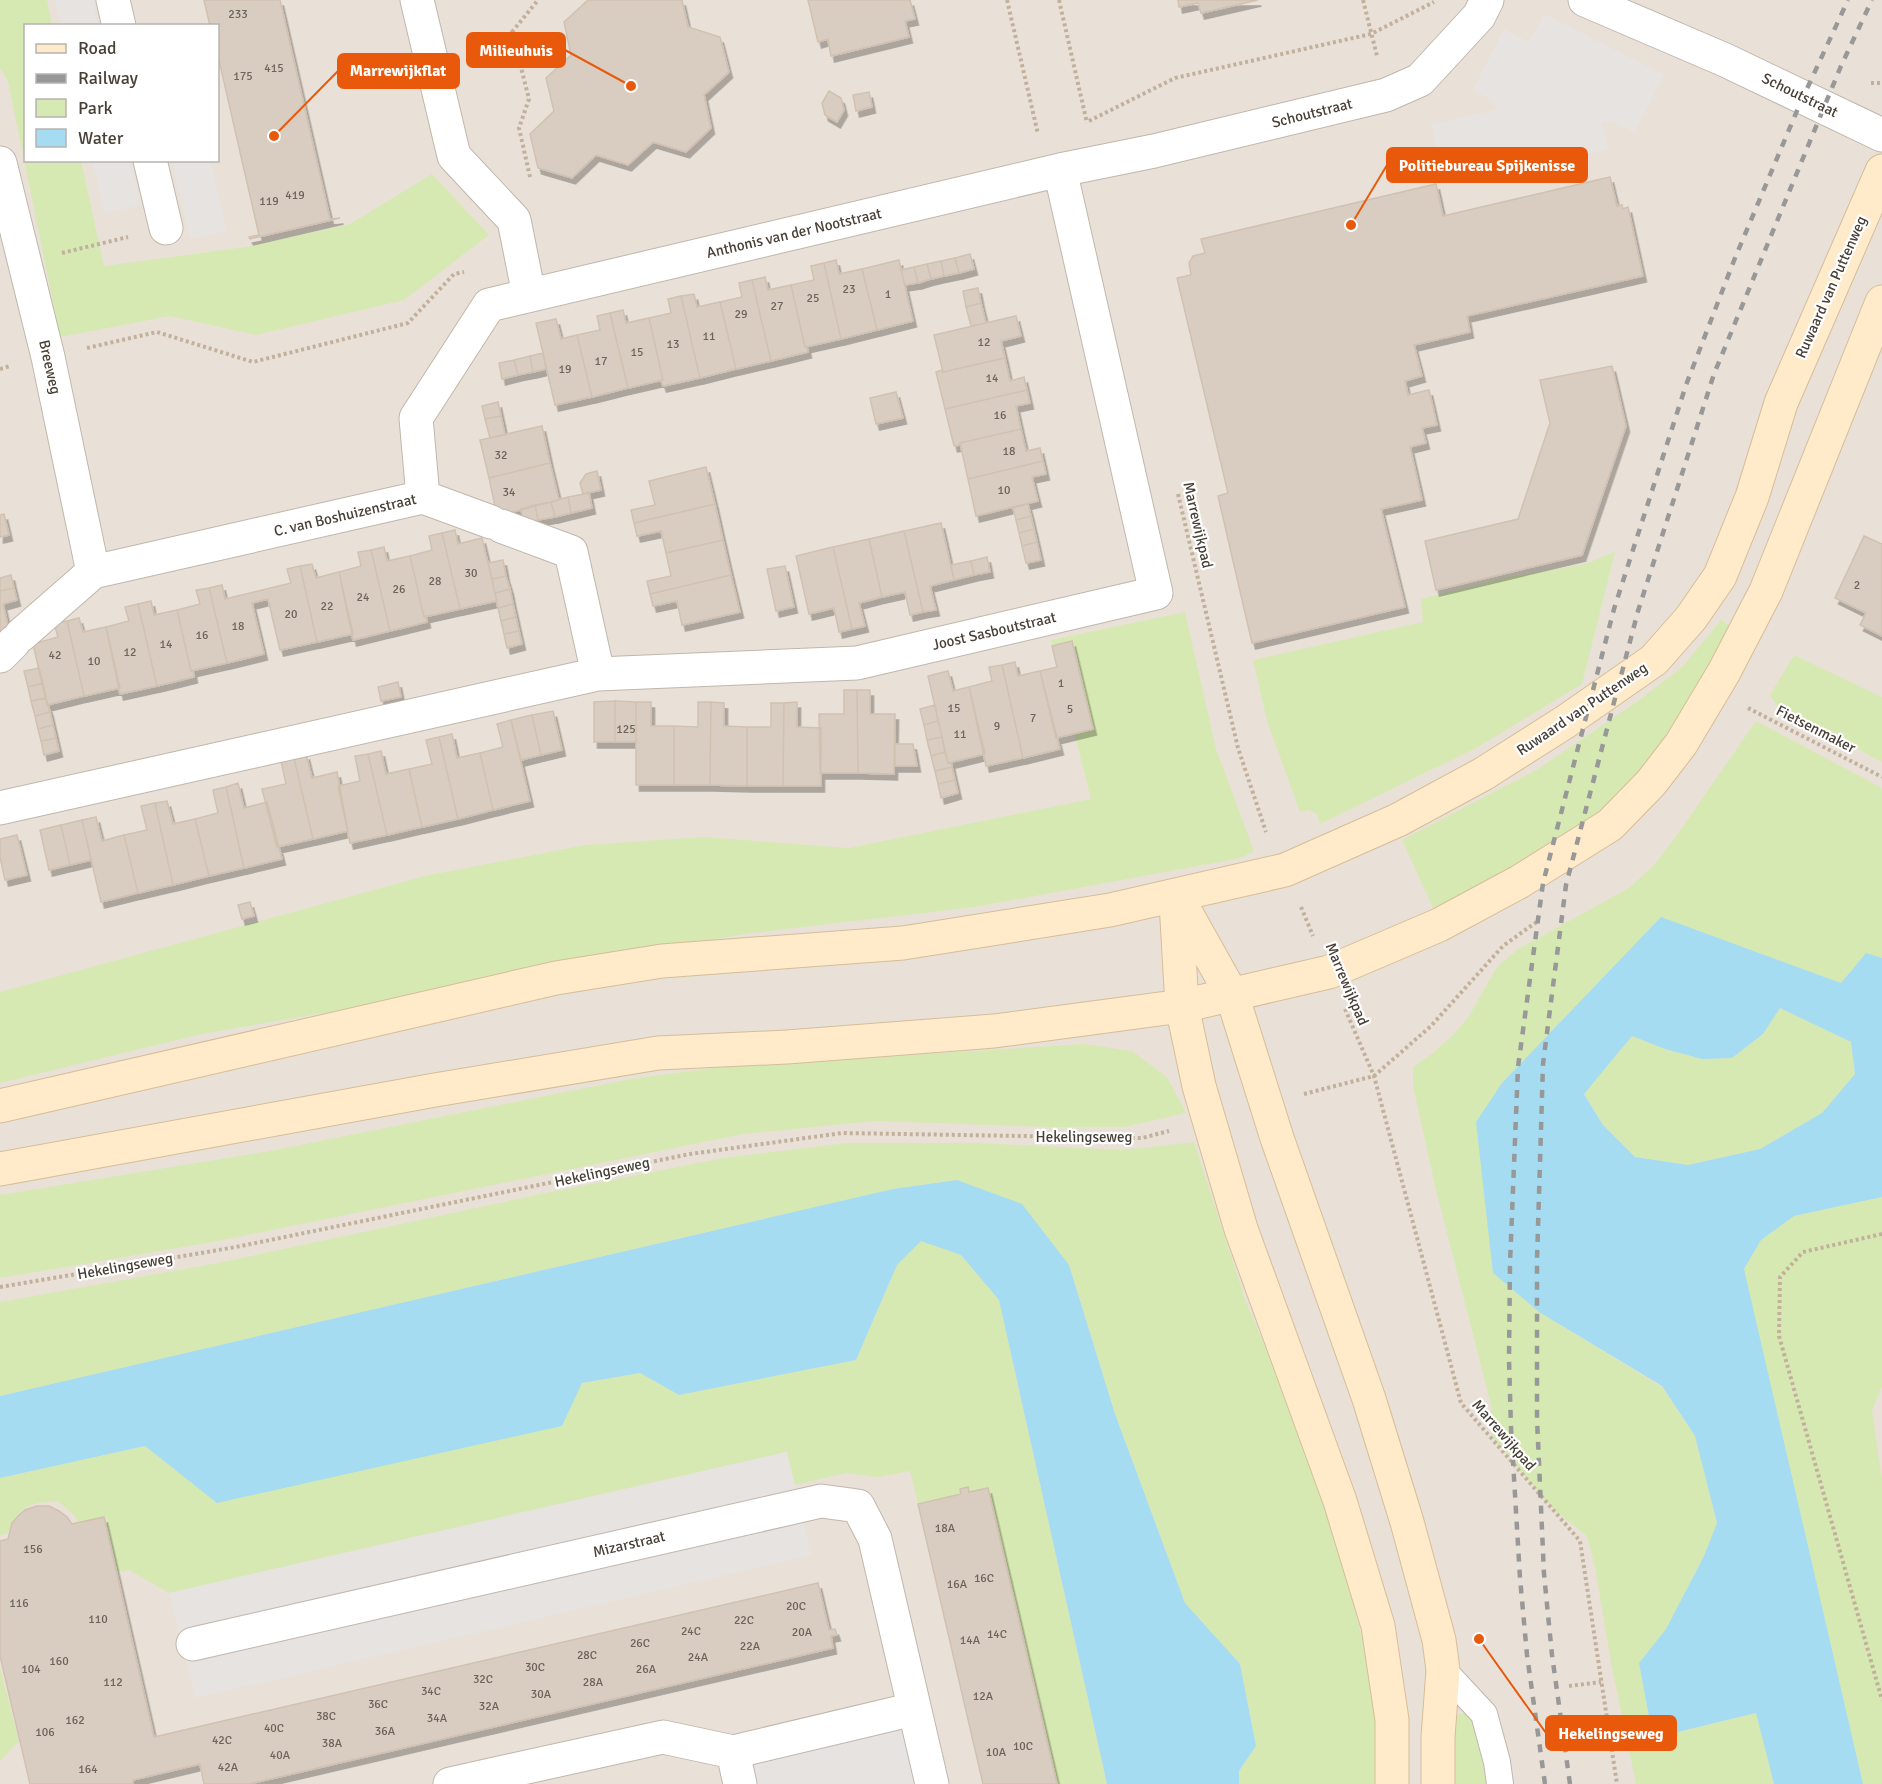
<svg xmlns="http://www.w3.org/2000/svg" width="1882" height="1784" font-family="Signika,sans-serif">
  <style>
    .residential { fill: #e9e1d7; fill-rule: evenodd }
    .green { fill: #d7e9b2 }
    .parking { fill: #e6e3e1 }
    .water { fill: #a5dcf1; fill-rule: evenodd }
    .building { fill: #d9cdc1; stroke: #d1c1b1; stroke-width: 1.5; filter: url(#shadow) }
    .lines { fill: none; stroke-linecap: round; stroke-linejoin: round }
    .lane-casing { stroke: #c0b6ab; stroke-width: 28 }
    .street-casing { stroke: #c0b6ab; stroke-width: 35 }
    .secondary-casing { stroke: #d5bd99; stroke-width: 35 }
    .path { stroke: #c2b09c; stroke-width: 4; stroke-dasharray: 3 3; stroke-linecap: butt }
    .lane { stroke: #fff; stroke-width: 26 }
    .street { stroke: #fff; stroke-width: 33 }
    .secondary { stroke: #ffebc9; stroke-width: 33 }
    .rail { stroke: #989898; stroke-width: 4.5; stroke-dasharray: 8 8; stroke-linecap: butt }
    .labels { text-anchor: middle; stroke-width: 4.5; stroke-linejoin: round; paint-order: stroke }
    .number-label { font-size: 12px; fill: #6c635a }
    .street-label { font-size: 15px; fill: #484037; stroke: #fff }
    .leader { fill: none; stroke: #e8590c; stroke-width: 2 }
    .callout-dot { fill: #e8590c; stroke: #fff; stroke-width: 2 }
    .callout { fill: #e8590c; stroke: #e8590c; stroke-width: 2 }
    .callout-label { font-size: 16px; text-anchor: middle; font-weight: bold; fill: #fff }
  </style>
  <defs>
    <filter id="shadow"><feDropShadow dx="3.5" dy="6" stdDeviation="0" flood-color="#0004"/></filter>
  </defs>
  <rect width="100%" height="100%" fill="#f5f0e9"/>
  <path class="residential" d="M0,0H1882V1784H0ZM26,26H218V160H26Z"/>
  <path class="green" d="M0,0H47L52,25L26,26V160L81,161L104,266L246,247L350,224L432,174L489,235L404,300L256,335L170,316L60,337L8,81L0,68Z
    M1615,552L1582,684L1478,747L1320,824L1317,814L1309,810L1300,812L1267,721L1253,660L1423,622L1421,599L1504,578L1585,564Z
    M1185,612L1216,749L1254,851L1241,858L975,907L751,933L495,977L358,1007L202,1034L0,1083V992L425,876L585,845L704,837L849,848L1091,799L1051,640Z
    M1721,620L1732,627L1684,710L1621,795L1520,873L1436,914L1402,840L1538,769L1638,701L1683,666Z
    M1794,655L1882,697V762L1777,706L1770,695Z
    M1756,721L1882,788V958L1866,953L1841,983L1661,918L1502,1083L1493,1273L1539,1312L1662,1387L1695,1436L1717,1523L1704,1556L1666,1629L1639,1663L1653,1738L1757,1713L1774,1784H1636L1612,1668L1595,1567L1587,1536L1552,1508L1491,1436V1405L1435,1186L1413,1086V1067L1433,1053L1454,1034L1469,1016L1497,967L1518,949L1629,888L1655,864L1679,832Z
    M1780,1008L1851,1042L1855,1074L1822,1113L1760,1149L1688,1165L1635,1157L1603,1125L1584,1093L1632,1036L1665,1049L1702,1059L1732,1058L1763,1034Z
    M1084,1044L1132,1051L1167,1077L1186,1113L1124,1127H1048L875,1121L743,1134L213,1242L0,1278V1195L270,1151L630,1079L720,1067Z
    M1194,1142L1246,1302L1309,1449L1344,1564L1372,1679L1377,1716L1379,1784H1239V1771L1256,1746L1240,1664L1185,1603L1115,1414L1069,1265L957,1180L893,1189L0,1396V1302L218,1263L546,1193L723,1158L847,1143H979L1123,1150Z
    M1882,1197V1387L1872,1410L1882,1479V1784H1863L1743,1269L1761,1240L1794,1216Z
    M921,1240L961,1255L999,1300L1107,1784H1057L988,1488L969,1492L967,1487L960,1489L961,1494L918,1504L910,1471L878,1477L846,1473L795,1485L786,1452L169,1593L129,1570L91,1577L76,1517L58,1501C25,1504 23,1504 7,1534L0,1535V1478L145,1446L218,1503L581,1383L640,1373L679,1395L856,1360L897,1265Z
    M0,1668L19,1741L0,1761Z
    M1471,1712L1490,1784H1449L1453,1715Z"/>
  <path class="parking" d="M55,0H93L98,25H61Z
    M1544,14L1664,75L1634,133L1612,121L1602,123L1608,150L1477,179L1471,152L1439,159L1432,124L1496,110L1494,101L1473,90L1504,29L1529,42Z
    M92,161H130L141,205L105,213Z
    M172,161H210L227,231L190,239Z
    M787,1452L811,1555L196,1698L169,1593Z
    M914,1709L932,1784H740L733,1752Z"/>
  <path class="water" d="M1661,917L1841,983L1866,953L1882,958V1197L1794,1216L1761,1240L1744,1269L1863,1784H1774L1756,1713L1653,1738L1639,1663L1666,1629L1704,1556L1717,1523L1695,1436L1662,1386L1539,1312L1493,1273L1476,1122L1502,1083ZM1780,1008L1851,1042L1855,1074L1822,1113L1760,1149L1688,1165L1635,1157L1603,1125L1584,1094L1632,1036L1665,1049L1702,1059L1732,1058L1763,1034Z
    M957,1180L1022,1204L1069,1265L1115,1414L1185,1603L1240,1664L1256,1746L1239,1771V1784H1107L999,1300L961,1255L921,1241L897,1265L856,1360L679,1395L640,1373L582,1383L562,1426L217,1503L145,1446L0,1478V1396L893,1189Z"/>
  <path class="building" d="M204,0H280L330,219L340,218L250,239L249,237L259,235L218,56V26H210Z
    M588,0H682L688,27L720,37L729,72L704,95L711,128L686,152L653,142L628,165L596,155L572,178L538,168L530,134L554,111L546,78L571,55L564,22Z
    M808,0H910L915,19L905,21L909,37L831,56L828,39L818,42Z
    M1178,0H1258L1201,13L1198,3L1179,7Z
    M829,91L841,98L844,110L837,122L825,115L822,103Z
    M869,92L872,107L856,111L853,95Z
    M1610,177L1617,206L1622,205L1623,209L1628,207L1643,276L1467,316L1470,332L1414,345L1422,376L1405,381L1408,395L1429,390L1437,425L1422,428L1426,443L1410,447L1422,500L1381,509L1405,607L1252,643L1218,496L1228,493L1177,278L1191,275L1189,263L1193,256L1205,253L1201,239L1436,184L1443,216Z
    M970,254L974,269L959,273L955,258Z
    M955,258L959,273L944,276L941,261Z
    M836,260L839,274L862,269L877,330L841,339L824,263Z
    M899,260L913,321L877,330L862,269Z
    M941,261L944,276L931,279L927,264Z
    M824,263L841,339L805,347L791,285L814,280L811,266Z
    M927,264L931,279L918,283L914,267Z
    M914,267L918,283L905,285L901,270Z
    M765,277L768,290L791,285L805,347H807L808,352L771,361L752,280Z
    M752,280L771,361L736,369L720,302L742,297L739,283Z
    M978,288L981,303L966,307L963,291Z
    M694,294L697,307L720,302L736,369L700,378L681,296Z
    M681,296L700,378L663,386L661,380H663L649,318L671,313L668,299Z
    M981,303L986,323L971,326L966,307Z
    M623,310L626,323L649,318L663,380L628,388L610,313Z
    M610,313L628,388L592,397L577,335L600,330L597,316Z
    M1016,316L1021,336L1001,341L1005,358L943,372L934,335Z
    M556,319L561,339L577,335L592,397L555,405L536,323Z
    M543,353L546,369L533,372L530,356Z
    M530,356L533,372L518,375L514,360Z
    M1005,358L1010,381L1024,377L1027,390L945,409L936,372L942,370L943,372Z
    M514,360L518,375L502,379L499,363Z
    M1612,366L1626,426L1582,555L1436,590L1425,541L1518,519L1550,423L1540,380Z
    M1027,390L1030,403L1016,406L1021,429L960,443V445L954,446L945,409Z
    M896,392L903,418L876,424L870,398Z
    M498,402L501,416L485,419L482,406Z
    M501,416L505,435L490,438L485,419Z
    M542,426L550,463L489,478L480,440Z
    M1021,429L1026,451L1040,448L1043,461L968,479L960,443Z
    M1043,461L1046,474L1032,477L1038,501L976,516L968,479Z
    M550,463L559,500L497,516L489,478Z
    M706,467L715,504L634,523L631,510L655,505L649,481Z
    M597,471L601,490L583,494L580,483L586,474Z
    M589,493L592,508L571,513L568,497Z
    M568,497L571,513L555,517L551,502Z
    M551,502L555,517L538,520L535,505Z
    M715,504L723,540L666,553L661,531L637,536L634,523Z
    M1028,504L1031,516L1016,520L1013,508Z
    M535,505L538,520L524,524L521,509Z
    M4,514L9,535L0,537V515Z
    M1031,516L1034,529L1019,533L1016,520Z
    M941,523L954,580L930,586L936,610L923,612L904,531Z
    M1034,529L1037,542L1022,546L1019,533Z
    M455,530L458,544L482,538L497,601L460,609L442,533Z
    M904,531L923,612L910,615L905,592L882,597L869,539Z
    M442,533L460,609L424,617L410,556L432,550L429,536Z
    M1864,536L1882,544V636L1860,625L1866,613L1835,598Z
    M869,539L882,597L859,603L865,626L852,629L833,547Z
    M723,540L731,575L650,594L647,581L671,576L666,553Z
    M1037,542L1041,560L1026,563L1022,546Z
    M384,547L387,561L410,556L424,617L426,616L427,622L390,631L371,550Z
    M833,547L852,629L839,632L834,608L809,614L796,556Z
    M371,550L390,631L353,640L339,572L361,566L358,552Z
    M987,557L990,572L974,575L971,561Z
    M503,560L506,576L492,579L488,563Z
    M971,561L974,575L954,580L951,565Z
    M312,564L316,578L339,572L353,634L317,642L300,566Z
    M300,566L317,642L280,650L268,599L252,603L264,654L227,663L209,588L222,585L225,599L291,583L287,569Z
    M785,566L794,607L776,611L767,569Z
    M11,575L14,588L0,591V578Z
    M731,575L740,612L682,625L677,601L653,606L650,594Z
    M506,576L510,589L495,593L492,579Z
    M14,588L17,600L3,604L9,630L0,632V591Z
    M209,588L227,663L191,671L177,610L200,604L196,590Z
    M510,589L513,604L498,608L495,593Z
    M151,601L154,615L177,610L191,671H193L194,677L157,686L138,604Z
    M138,604L157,686L120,694L106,627L129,621L125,607Z
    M513,604L516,617L501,621L498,608Z
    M516,617L519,631L504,634L501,621Z
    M79,618L83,632L106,627L120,688L84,696L67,621Z
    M67,621L84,696L47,705L33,644L58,637L54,623Z
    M519,631L522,644L507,648L504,634Z
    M1072,641L1093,729L1056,738L1040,671L1057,667L1052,646Z
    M1015,662L1018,676L1040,671L1060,749L1023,758L1002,665Z
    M1002,665L1023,758L986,766L969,687L992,681L989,667Z
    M39,668L43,683L28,687L24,671Z
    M948,671L953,691L969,687L985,754L948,763L928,676Z
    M398,682L401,697L381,701L378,687Z
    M43,683L46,698L31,701L28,687Z
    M844,690H857L858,773H820L819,714H844Z
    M857,690H870V714H895L894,774L858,773Z
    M46,698L50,712L35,716L31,701Z
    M615,701V742H594V702Z
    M615,701L636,702V742H615Z
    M636,702H651V726H674V785H636Z
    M698,702H711L710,785H674V726L698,727Z
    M711,702L724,703V726L747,727V786L710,785Z
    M797,702V727L821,728V786H783L784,703Z
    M771,703H784L783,786H747V727H771Z
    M935,705L938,721L924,725L920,709Z
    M553,711L562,750L541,755L532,715Z
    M50,712L53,725L38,729L35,716Z
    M532,715L541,755L521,760L511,720Z
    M511,720L530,801L493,810L480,753L503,747L497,724Z
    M938,721L942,737L927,740L924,725Z
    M53,725L56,738L41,741L38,729Z
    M452,734L457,758L480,753L493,810L458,819L439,737Z
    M439,737L458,819L422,827L409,769L432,764L426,740Z
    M942,737L945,752L931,756L927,740Z
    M56,738L59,751L44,755L41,741Z
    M895,744H913L917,766H895Z
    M381,751L386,774L409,769L422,827L387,835L368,754Z
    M945,752L948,763L951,762L952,767L935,771L931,756Z
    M306,754L312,778L337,772L348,831L313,839L294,758Z
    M368,754L387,835L350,843L338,786L360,781L355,756Z
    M294,758L313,839L277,847L262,789L286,784L281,761Z
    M952,767L955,780L938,784L935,771Z
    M955,780L958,793L941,798L938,784Z
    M238,783L244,808L267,802L282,859L244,868L226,787Z
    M226,787L244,868L209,876L195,819L218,813L213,790Z
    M167,801L173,824L195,819L209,876L173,885L155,803Z
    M155,803L173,885L138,893L124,835L147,830L141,806Z
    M96,817L102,841L124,835L138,893L101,902L82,820Z
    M82,820L91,860L70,865L61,825Z
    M61,825L70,865L49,870L40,830Z
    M17,835L27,875L5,880L0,857V839Z
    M250,902L254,916L242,919L238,905Z
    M968,1487L969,1492L988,1488L1057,1784H983L918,1504L961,1494L960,1489Z
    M37,1506H49L59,1511L67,1517L72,1524L104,1517L154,1737L818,1583L829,1630L835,1629L837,1635L831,1636L833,1648L249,1784H204L200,1764L133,1780V1784H30L0,1656V1541L8,1539L12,1523L18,1516L25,1510Z"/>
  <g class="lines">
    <g class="lane-casing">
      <path id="lane" d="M1443,1670L1484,1714L1497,1762L1500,1784"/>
    </g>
    <g class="street-casing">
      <path id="street" d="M113,0L119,26
        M417,0L454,156L514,220L529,295
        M1585,0L1725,60L1882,135
        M150,160L166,228
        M0,163L48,357L93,572
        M423,497L491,522
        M501,526L571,552L598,674L857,663L1156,593L1060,170
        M21,635L93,572L423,497L416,418L489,305L1060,170L1154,151L1386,95L1420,80L1479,16L1487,0
        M0,656L14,642
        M0,808L598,674
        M193,1644L821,1501L858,1506L875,1539L932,1784
        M450,1784L663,1737L733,1752
        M740,1784L733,1752L914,1709"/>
    </g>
    <g class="secondary-casing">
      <path id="secondary" d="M1176,895L1232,995L1277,1138L1369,1399L1407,1522L1439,1640L1443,1670L1438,1737V1784
        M1176,902L1182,1006L1199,1086L1241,1229L1340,1501L1378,1626L1392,1720V1784
        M0,1106L556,978L662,961L903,943L1110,910L1285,870L1398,820L1483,774L1565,722L1654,660L1691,618L1720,576L1752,497L1781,403L1882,171
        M0,1169L435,1090L658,1053L787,1047L994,1031L1182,1006L1329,972L1439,925L1519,882L1610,825L1651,783L1681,744L1724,672L1766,591L1882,302"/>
    </g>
    <path class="path" d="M1007,0L1038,134
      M1059,0L1087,123
      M1363,0L1377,56
      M1871,83H1882
      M1089,121L1175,78L1371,34L1434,2
      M530,177L519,128L529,99L512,32L538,0
      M62,253L128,237
      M87,348L157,332L253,362L408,323L454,274L464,272
      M0,369L10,366
      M1178,494L1238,748L1266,832
      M1748,708L1882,777
      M1301,907L1313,936
      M1345,1009L1374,1076L1461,1403L1580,1541L1617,1784
      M1304,1094L1374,1076L1431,1026L1503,946L1538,921
      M1882,1234L1803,1252L1780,1277L1779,1336L1882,1700
      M0,1287L236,1247L690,1154L842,1133L1142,1138L1169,1131
      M1569,1686L1601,1682"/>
    <use href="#lane" class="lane"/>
    <use href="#street" class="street"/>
    <use href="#secondary" class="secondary"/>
    <path class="rail" d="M1545,1784L1527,1655L1520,1578L1511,1428L1509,1359L1510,1263L1518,1067L1543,883L1614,609L1686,385L1735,258L1799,106L1848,0
      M1570,1784L1552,1655L1544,1574L1537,1419V1260L1543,1064L1566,885L1638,611L1714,374L1841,66L1872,0"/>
  </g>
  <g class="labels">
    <g class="number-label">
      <text x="238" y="18">233</text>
      <text x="274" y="72">415</text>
      <text x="243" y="80">175</text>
      <text x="295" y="199">419</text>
      <text x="269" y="205">119</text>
      <text x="849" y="293">23</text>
      <text x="888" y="298">1</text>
      <text x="813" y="302">25</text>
      <text x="777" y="310">27</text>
      <text x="741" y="318">29</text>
      <text x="709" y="340">11</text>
      <text x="984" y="346">12</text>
      <text x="673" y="348">13</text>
      <text x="637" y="356">15</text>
      <text x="601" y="365">17</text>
      <text x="565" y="373">19</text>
      <text x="992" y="382">14</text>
      <text x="1000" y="419">16</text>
      <text x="1009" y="455">18</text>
      <text x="501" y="459">32</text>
      <text x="1004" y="494">10</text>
      <text x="509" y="496">34</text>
      <text x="471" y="577">30</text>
      <text x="435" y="585">28</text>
      <text x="1857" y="589">2</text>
      <text x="399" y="593">26</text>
      <text x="363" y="601">24</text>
      <text x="327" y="610">22</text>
      <text x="291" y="618">20</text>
      <text x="238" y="630">18</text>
      <text x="202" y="639">16</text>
      <text x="166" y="648">14</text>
      <text x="130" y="656">12</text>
      <text x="55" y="659">42</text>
      <text x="94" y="665">10</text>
      <text x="1061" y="687">1</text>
      <text x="954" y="712">15</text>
      <text x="1070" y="713">5</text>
      <text x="1033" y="722">7</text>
      <text x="997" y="730">9</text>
      <text x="626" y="733">125</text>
      <text x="960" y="738">11</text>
      <text x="945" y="1532">18A</text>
      <text x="33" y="1553">156</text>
      <text x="984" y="1582">16C</text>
      <text x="957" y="1588">16A</text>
      <text x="19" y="1607">116</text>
      <text x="796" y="1610">20C</text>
      <text x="98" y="1623">110</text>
      <text x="744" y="1624">22C</text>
      <text x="691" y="1635">24C</text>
      <text x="802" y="1636">20A</text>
      <text x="997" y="1638">14C</text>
      <text x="970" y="1644">14A</text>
      <text x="640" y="1647">26C</text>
      <text x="750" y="1650">22A</text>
      <text x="587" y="1659">28C</text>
      <text x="698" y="1661">24A</text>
      <text x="59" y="1665">160</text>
      <text x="535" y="1671">30C</text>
      <text x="31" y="1673">104</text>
      <text x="646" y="1673">26A</text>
      <text x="483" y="1683">32C</text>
      <text x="113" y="1686">112</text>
      <text x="593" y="1686">28A</text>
      <text x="431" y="1695">34C</text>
      <text x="541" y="1698">30A</text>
      <text x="983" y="1700">12A</text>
      <text x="378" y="1708">36C</text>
      <text x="489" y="1710">32A</text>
      <text x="326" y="1720">38C</text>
      <text x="437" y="1722">34A</text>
      <text x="75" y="1724">162</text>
      <text x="274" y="1732">40C</text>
      <text x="385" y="1735">36A</text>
      <text x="45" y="1736">106</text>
      <text x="222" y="1744">42C</text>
      <text x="332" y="1747">38A</text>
      <text x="1023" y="1750">10C</text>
      <text x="996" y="1756">10A</text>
      <text x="280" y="1759">40A</text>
      <text x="228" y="1771">42A</text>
      <text x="88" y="1773">164</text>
    </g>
    <g class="street-label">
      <text transform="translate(1800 95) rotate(26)" y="5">Schoutstraat</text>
      <text transform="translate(1312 113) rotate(-14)" y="5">Schoutstraat</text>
      <text transform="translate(794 233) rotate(-13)" y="5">Anthonis van der Nootstraat</text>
      <text transform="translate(1831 287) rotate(-66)" y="5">Ruwaard van Puttenweg</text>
      <text transform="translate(50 367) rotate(77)" y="5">Breeweg</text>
      <text transform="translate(345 515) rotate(-13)" y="5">C. van Boshuizenstraat</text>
      <text transform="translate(1198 525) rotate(77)" y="5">Marrewijkpad</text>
      <text transform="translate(994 631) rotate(-13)" y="5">Joost Sasboutstraat</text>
      <text transform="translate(1582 709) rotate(-34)" y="5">Ruwaard van Puttenweg</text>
      <text transform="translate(1816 729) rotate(27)" y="5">Fietsenmaker</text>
      <text transform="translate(1347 984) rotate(67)" y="5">Marrewijkpad</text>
      <text x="1084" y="1142">Hekelingseweg</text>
      <text transform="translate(602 1172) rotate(-12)" y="5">Hekelingseweg</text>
      <text transform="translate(125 1266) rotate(-10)" y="5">Hekelingseweg</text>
      <text transform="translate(1504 1435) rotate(49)" y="5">Marrewijkpad</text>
      <text transform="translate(629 1544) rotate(-13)" y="5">Mizarstraat</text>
    </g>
  </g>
  <path class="leader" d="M631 86L565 50M274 136L338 71M1351 225L1387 165M1479 1639L1546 1733"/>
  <g class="callout-dot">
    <circle cx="631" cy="86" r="6"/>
    <circle cx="274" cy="136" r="6"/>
    <circle cx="1351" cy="225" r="6"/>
    <circle cx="1479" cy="1639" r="6"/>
  </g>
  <g class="callout">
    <rect x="467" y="33" width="98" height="34" rx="6"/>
    <rect x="338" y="54" width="121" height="34" rx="6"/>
    <rect x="1387" y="148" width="200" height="34" rx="6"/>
    <rect x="1546" y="1716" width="130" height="34" rx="6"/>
  </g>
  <g class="callout-label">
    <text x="516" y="56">Milieuhuis</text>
    <text x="398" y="76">Marrewijkflat</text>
    <text x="1487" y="171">Politiebureau Spijkenisse</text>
    <text x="1611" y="1739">Hekelingseweg</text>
  </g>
  <rect x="24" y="24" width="195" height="138" fill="#ffffff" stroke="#b6b3af" stroke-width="1.5"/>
  <rect x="36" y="44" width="30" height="9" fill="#ffebc9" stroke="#b6b3af" stroke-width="1.5"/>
  <text x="78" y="54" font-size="18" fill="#484037">Road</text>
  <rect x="36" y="74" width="30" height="9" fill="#989898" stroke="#b6b3af" stroke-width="1.5"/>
  <text x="78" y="84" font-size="18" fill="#484037">Railway</text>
  <rect x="36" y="99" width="30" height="18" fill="#d7e9b2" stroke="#b6b3af" stroke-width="1.5"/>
  <text x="78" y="114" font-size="18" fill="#484037">Park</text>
  <rect x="36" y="129" width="30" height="18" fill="#a5dcf1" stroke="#b6b3af" stroke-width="1.5"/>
  <text x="78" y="144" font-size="18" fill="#484037">Water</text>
</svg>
